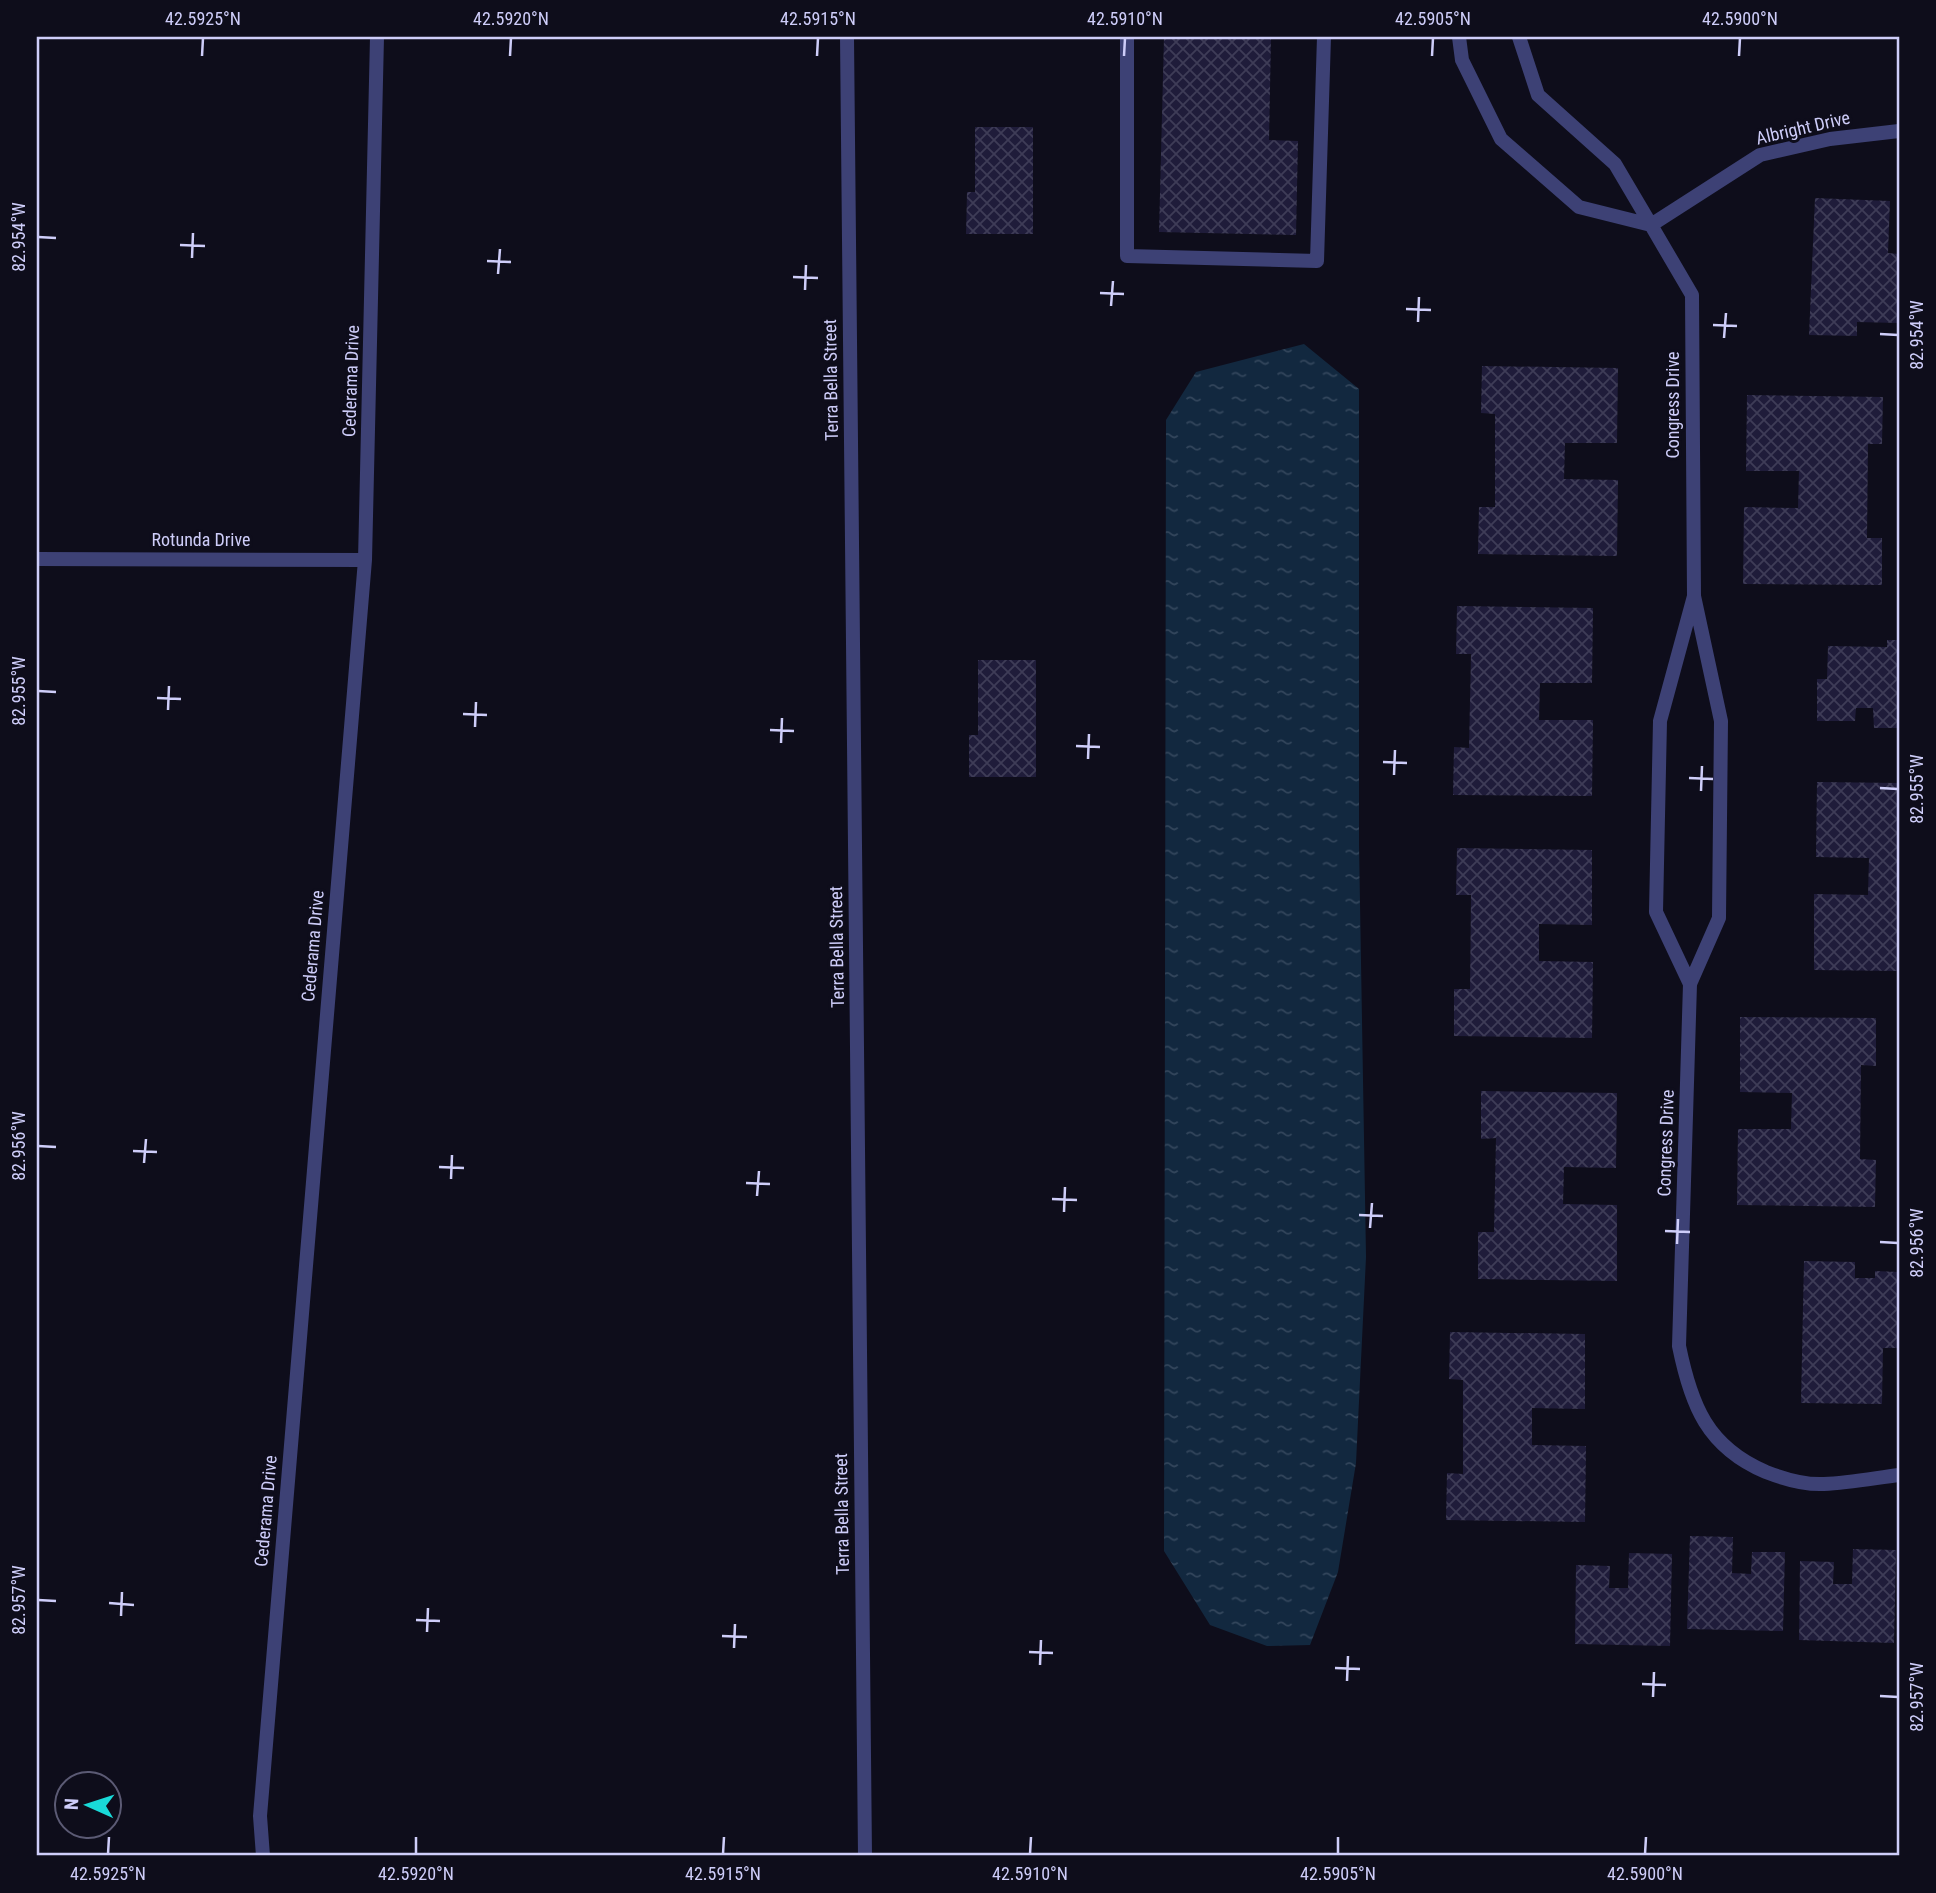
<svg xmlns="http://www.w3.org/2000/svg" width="1936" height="1893" font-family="'Roboto Condensed',sans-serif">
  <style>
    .water { fill: url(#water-ripples) }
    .building { fill: url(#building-cross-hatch) }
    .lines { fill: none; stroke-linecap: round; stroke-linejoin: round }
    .service { stroke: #3d4175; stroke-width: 14 }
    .minor { stroke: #3d4175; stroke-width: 14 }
    .ticks { fill: none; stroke: #cecdf9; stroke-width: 2.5 }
    .labels { text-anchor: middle; stroke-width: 6; stroke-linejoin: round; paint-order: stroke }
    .street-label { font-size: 18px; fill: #cecdf9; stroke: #0e0d1b }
    .neatline { fill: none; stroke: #cecdf9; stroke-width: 2.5 }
    .ticks-label { font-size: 18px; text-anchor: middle; fill: #cecdf9 }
  </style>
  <defs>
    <pattern id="water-ripples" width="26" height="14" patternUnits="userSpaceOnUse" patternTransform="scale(1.75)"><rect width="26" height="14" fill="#12283f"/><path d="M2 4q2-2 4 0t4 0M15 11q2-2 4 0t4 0" fill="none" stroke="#33465c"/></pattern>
    <pattern id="building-cross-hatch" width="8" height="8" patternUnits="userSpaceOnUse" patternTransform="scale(1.75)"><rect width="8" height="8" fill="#1f1c3a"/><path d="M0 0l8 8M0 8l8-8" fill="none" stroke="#3e3c57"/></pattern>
  </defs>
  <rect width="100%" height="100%" fill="#0e0d1b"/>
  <path class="water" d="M1304,344L1359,389V845L1366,1257L1356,1463L1338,1572L1310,1645L1267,1646L1210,1625L1164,1551L1166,420L1196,372Z"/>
  <path class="building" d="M1164,37H1271L1269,140L1298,141L1296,235L1159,232Z
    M975,127H1033V234H966L967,192H975Z
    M1815,198L1890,201L1888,253L1899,254V323L1857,322V336L1809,335Z
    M1482,366L1618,368L1617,443H1565L1564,479L1618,480L1617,556L1478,554L1479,507H1495V414L1481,413Z
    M1747,395L1883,397L1882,444H1868L1867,538H1882V585L1743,584L1744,507L1798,508L1799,471H1746Z
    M1457,606L1593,608L1592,683H1540L1539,720H1593L1592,796L1453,795L1454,747L1469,748L1471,654H1456Z
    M1887,640H1899V728H1874L1873,708H1856L1855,721H1817V679H1827L1828,646L1887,647Z
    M978,660H1036V777H969V735H978Z
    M1817,782L1899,783V971L1814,970V894L1868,895L1869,858L1816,857Z
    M1457,848L1592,850V925L1539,924V961L1593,962L1592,1038L1454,1036V989H1470L1471,895H1456Z
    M1740,1017L1876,1018V1066L1861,1065L1860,1159L1876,1160L1875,1207L1737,1205L1738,1129H1791L1792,1093L1740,1092Z
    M1481,1091L1617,1093L1616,1168L1564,1167L1563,1204L1617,1205V1281L1478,1279V1232H1494L1496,1138L1481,1139Z
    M1804,1261L1855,1262V1278H1875V1271L1899,1272V1348H1883L1882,1404L1801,1403Z
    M1450,1332L1585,1334V1409L1532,1408V1445L1586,1446L1585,1522L1446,1520L1447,1473L1463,1474V1380L1449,1379Z
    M1690,1536L1733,1537L1732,1573L1751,1574L1752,1552H1785L1783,1631L1687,1629Z
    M1853,1549L1896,1550L1894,1643L1799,1640L1800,1561L1834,1562L1833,1584H1852Z
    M1629,1553L1672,1554L1670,1646L1575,1644L1576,1565L1610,1566L1609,1588H1628Z"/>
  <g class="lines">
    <path class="service" d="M1127,37V256L1317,261L1324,37"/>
    <path class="minor" d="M847,37L865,1856
      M1459,37L1462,60L1501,139L1579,207L1651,225L1615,164L1538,95L1519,37
      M37,559L365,560
      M1694,596L1660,721L1656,912L1690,984L1719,918L1721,721L1694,596L1692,295L1651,225L1760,155L1830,139L1899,131
      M1690,984L1679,1346C1691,1405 1707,1447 1766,1472C1784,1479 1805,1485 1824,1484C1849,1483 1875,1478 1899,1475
      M263,1856L260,1816L365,560L377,37"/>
  </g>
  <path class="ticks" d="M202,56L203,38M510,56L511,38M817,56L818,38M1124,56L1125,38M1432,56L1433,38M1739,56L1740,38M38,237L56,238M180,245L205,246M192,258L193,233M487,261L511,262M498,274L500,249M793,277L818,278M805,290L806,265M1100,293L1124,294M1111,306L1113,281M1406,309L1431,310M1418,322L1419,297M1713,325L1737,326M1880,334L1898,335M1724,338L1726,313M38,691L56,692M157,698L181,699M168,710L169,686M463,714L487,715M475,727L476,702M770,730L794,731M781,743L782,718M1076,746L1100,747M1088,759L1089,734M1383,762L1407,763M1394,775L1395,750M1689,778L1713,779M1880,788L1898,789M1701,791L1702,766M38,1146L56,1147M133,1151L157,1152M144,1163L146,1139M439,1167L464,1168M451,1179L452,1155M746,1183L770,1184M757,1196L759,1171M1052,1199L1077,1200M1064,1212L1065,1187M1359,1215L1383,1216M1370,1228L1372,1203M1665,1231L1690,1232M1880,1242L1898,1243M1677,1244L1678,1219M38,1600L56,1601M109,1603L134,1605M121,1616L122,1592M416,1620L440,1621M427,1632L428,1608M722,1636L747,1637M734,1648L735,1624M1029,1652L1053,1653M1040,1665L1041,1640M1335,1668L1360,1669M1347,1681L1348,1656M1642,1684L1666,1685M1880,1696L1898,1697M1653,1697L1654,1672M108,1854L109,1837M416,1854V1837M723,1854L724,1837M1030,1854L1031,1837M1338,1854V1837M1645,1854L1646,1837"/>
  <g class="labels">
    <g class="street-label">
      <text transform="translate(1803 128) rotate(-13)" y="6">Albright Drive</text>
      <text transform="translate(831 380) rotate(-91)" y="6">Terra Bella Street</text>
      <text transform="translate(351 381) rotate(-88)" y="6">Cederama Drive</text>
      <text transform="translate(1673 405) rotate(-90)" y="6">Congress Drive</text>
      <text x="201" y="546">Rotunda Drive</text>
      <text transform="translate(313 946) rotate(-85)" y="6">Cederama Drive</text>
      <text transform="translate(837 947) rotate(-91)" y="6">Terra Bella Street</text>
      <text transform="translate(1666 1143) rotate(-88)" y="6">Congress Drive</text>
      <text transform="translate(266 1511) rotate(-85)" y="6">Cederama Drive</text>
      <text transform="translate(842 1514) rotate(-91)" y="6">Terra Bella Street</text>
    </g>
  </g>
  <rect width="1936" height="1893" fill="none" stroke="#0e0d1b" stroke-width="77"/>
  <g transform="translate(88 1805) rotate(273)"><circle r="33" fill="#0e0d1b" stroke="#5b5a74" stroke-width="2"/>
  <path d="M0-5L12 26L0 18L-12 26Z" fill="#19dad9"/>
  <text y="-10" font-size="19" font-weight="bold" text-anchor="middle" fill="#cecdf9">N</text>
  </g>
  <rect x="38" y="38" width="1860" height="1816" class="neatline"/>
  <g class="ticks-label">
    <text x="203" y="25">42.5925°N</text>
    <text x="511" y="25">42.5920°N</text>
    <text x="818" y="25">42.5915°N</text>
    <text x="1125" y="25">42.5910°N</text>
    <text x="1433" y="25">42.5905°N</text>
    <text x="1740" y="25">42.5900°N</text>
    <text transform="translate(19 237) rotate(-90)" y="6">82.954°W</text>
    <text transform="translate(1917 335) rotate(-90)" y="6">82.954°W</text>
    <text transform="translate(19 691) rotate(-90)" y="6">82.955°W</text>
    <text transform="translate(1917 789) rotate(-90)" y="6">82.955°W</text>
    <text transform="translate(19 1146) rotate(-90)" y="6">82.956°W</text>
    <text transform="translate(1917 1243) rotate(-90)" y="6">82.956°W</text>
    <text transform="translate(19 1600) rotate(-90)" y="6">82.957°W</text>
    <text transform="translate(1917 1697) rotate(-90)" y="6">82.957°W</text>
    <text x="108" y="1880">42.5925°N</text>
    <text x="416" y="1880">42.5920°N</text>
    <text x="723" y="1880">42.5915°N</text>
    <text x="1030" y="1880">42.5910°N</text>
    <text x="1338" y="1880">42.5905°N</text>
    <text x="1645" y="1880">42.5900°N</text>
  </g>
</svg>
